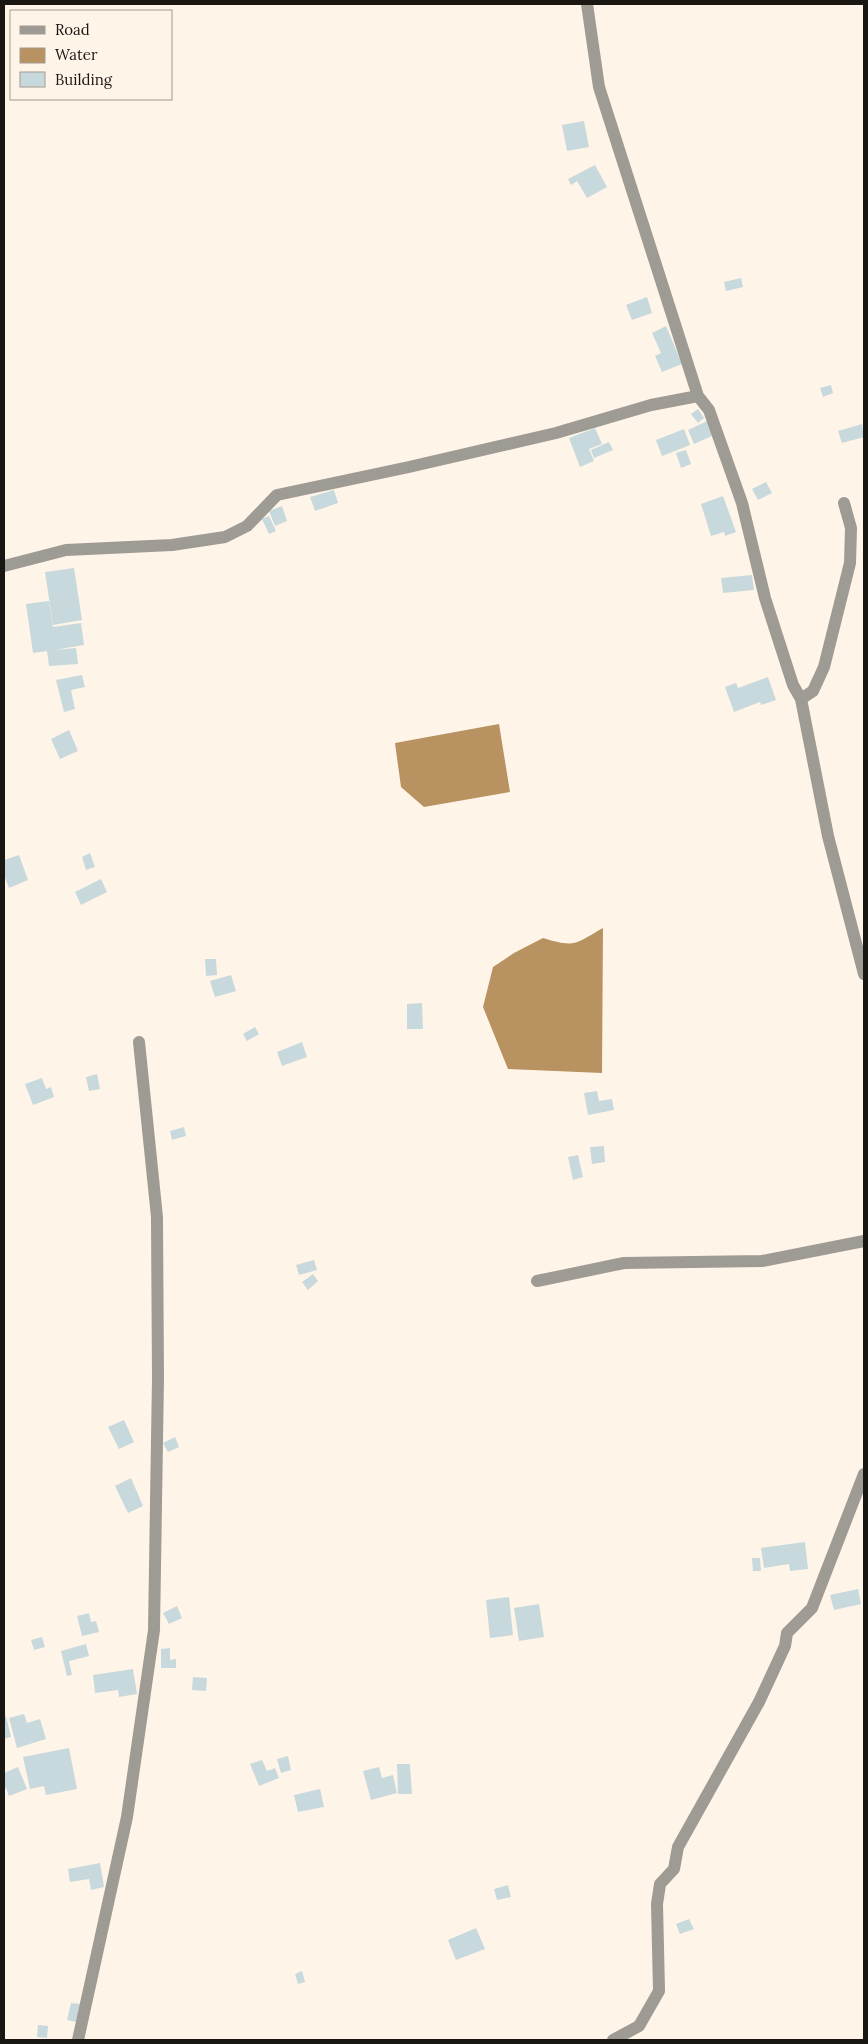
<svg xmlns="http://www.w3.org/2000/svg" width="868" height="2044" font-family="Lora,serif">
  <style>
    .water { fill: #b89261 }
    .building { fill: #c7d9dc }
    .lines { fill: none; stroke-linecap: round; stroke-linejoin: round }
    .minor { stroke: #9e9a94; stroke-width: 12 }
  </style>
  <rect width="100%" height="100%" fill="#fff4e8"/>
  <path class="water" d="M499,724L510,792L424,807L401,787L395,743Z
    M603,928L602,1073L508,1069L483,1007L493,967L514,953L543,938C575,948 575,944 603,928Z"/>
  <path class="building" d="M584,121L589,147L567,151L562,125Z
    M595,165L607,187L587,198L577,181L571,185L568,179Z
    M741,278L743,287L726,291L724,282Z
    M647,297L652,313L632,320L626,305Z
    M666,326L682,364L662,372L655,356L661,353L652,333Z
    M831,385L833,393L823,397L820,388Z
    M698,409L704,418L698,423L691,414Z
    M707,421L714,435L694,444L688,430Z
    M862,424L864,437L842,443L838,431Z
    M595,428L602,444L589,449L594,461L580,467L569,438Z
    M684,429L690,445L662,456L656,440Z
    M609,442L613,450L594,458L591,450Z
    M686,450L691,464L681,468L676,453Z
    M766,482L772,493L758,500L752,489Z
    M334,490L338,503L315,511L310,497Z
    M723,496L736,532L725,536L724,532L711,536L701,504Z
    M282,506L287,521L275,526L269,511Z
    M269,516L276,531L269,534L262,519Z
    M74,568L82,620L53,625L45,572Z
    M752,575L754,590L723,593L721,578Z
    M49,601L53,627L81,623L84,645L54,650L76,648L78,664L49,666L47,651L33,653L26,604Z
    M82,675L85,687L71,690L75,709L64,712L56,680Z
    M768,677L776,700L761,705L760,702L734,712L725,687L736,683L738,688Z
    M69,730L78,751L60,759L51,739Z
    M90,853L95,867L86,870L82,857Z
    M19,855L28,880L9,888L4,875V860Z
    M101,879L107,892L81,905L75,892Z
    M205,959H216L217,975L206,976Z
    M231,975L236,991L215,997L210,981Z
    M422,1003L423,1029H407V1004Z
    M255,1027L259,1034L247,1041L243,1034Z
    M302,1042L307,1057L282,1066L277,1052Z
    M97,1074L100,1089L89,1091L86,1077Z
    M42,1078L46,1089L51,1087L54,1097L33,1105L25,1084Z
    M597,1091L599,1101L612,1099L614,1110L588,1115L584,1093Z
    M184,1127L186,1136L172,1140L170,1131Z
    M604,1146L605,1162L592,1164L590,1147Z
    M578,1155L583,1177L573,1180L568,1157Z
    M314,1260L317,1270L299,1275L296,1265Z
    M313,1274L318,1281L308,1290L302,1282Z
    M124,1420L134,1442L119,1449L108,1427Z
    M175,1437L179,1447L168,1452L163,1443Z
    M131,1478L143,1506L128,1513L115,1486Z
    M805,1542L808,1569L790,1571L789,1564L764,1568L761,1548Z
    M752,1558H760L761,1571H753Z
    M858,1589L861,1604L834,1610L830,1595Z
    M509,1597L513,1635L490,1638L486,1600Z
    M539,1604L544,1637L519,1641L514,1608Z
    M177,1606L182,1618L169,1624L163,1613Z
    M89,1613L91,1622L96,1621L99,1632L82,1636L77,1616Z
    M42,1637L45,1647L34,1650L31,1640Z
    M86,1644L89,1656L69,1661L72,1675L67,1676L61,1651Z
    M170,1648V1660L176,1659V1668H161V1649Z
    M133,1669L137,1694L119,1697L118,1690L95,1693L93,1675Z
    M193,1677L207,1678L206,1691L192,1690Z
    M24,1714L27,1723L40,1719L46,1739L17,1748L9,1718Z
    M6,1716L11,1737L4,1739V1717Z
    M69,1748L77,1789L46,1795L44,1786L30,1789L23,1757Z
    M288,1756L291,1770L281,1773L277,1759Z
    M262,1760L267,1771L275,1768L279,1778L259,1786L250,1764Z
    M397,1764H410L412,1794H398Z
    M18,1767L27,1789L9,1796L6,1788L4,1789V1773Z
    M379,1767L382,1778L393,1775L397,1793L371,1800L363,1771Z
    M320,1789L324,1807L298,1812L294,1795Z
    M100,1863L104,1887L91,1890L89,1879L70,1882L68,1869Z
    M508,1885L511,1897L497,1900L494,1889Z
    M689,1919L694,1929L680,1934L676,1924Z
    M476,1928L485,1949L456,1960L448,1940Z
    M302,1971L305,1982L298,1984L295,1974Z
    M71,2003L80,2004L76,2022L67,2020Z
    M38,2025L48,2026L47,2038L37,2037Z"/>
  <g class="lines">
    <path class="minor" d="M587,4L599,87L698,396L709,410L742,503L765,598L793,685L801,699L828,836L864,974
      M4,566L66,550L172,545L225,537L247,526L277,495L409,467L556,433L651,405L698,396
      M801,699L813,691L824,667L850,563L851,528L844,503
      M537,1281L624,1263L762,1261L864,1241
      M78,2040L127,1817L154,1630L158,1378L157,1217L139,1042
      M613,2040L639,2026L659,1991L657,1904L660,1884L674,1869L678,1847L759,1702L785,1646L787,1633L812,1608L864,1474"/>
  </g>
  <rect width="868" height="2044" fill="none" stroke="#1a1712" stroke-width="10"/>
  <rect x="10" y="10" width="162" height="90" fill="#fff4e8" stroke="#a39c92"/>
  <rect x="20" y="26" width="25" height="8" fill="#9e9a94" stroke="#a39c92"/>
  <text x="55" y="35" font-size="15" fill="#1a1712">Road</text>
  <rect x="20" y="48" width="25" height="15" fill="#b89261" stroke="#a39c92"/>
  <text x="55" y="60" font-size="15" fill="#1a1712">Water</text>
  <rect x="20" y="72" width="25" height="15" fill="#c7d9dc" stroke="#a39c92"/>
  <text x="55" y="85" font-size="15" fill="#1a1712">Building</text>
</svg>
